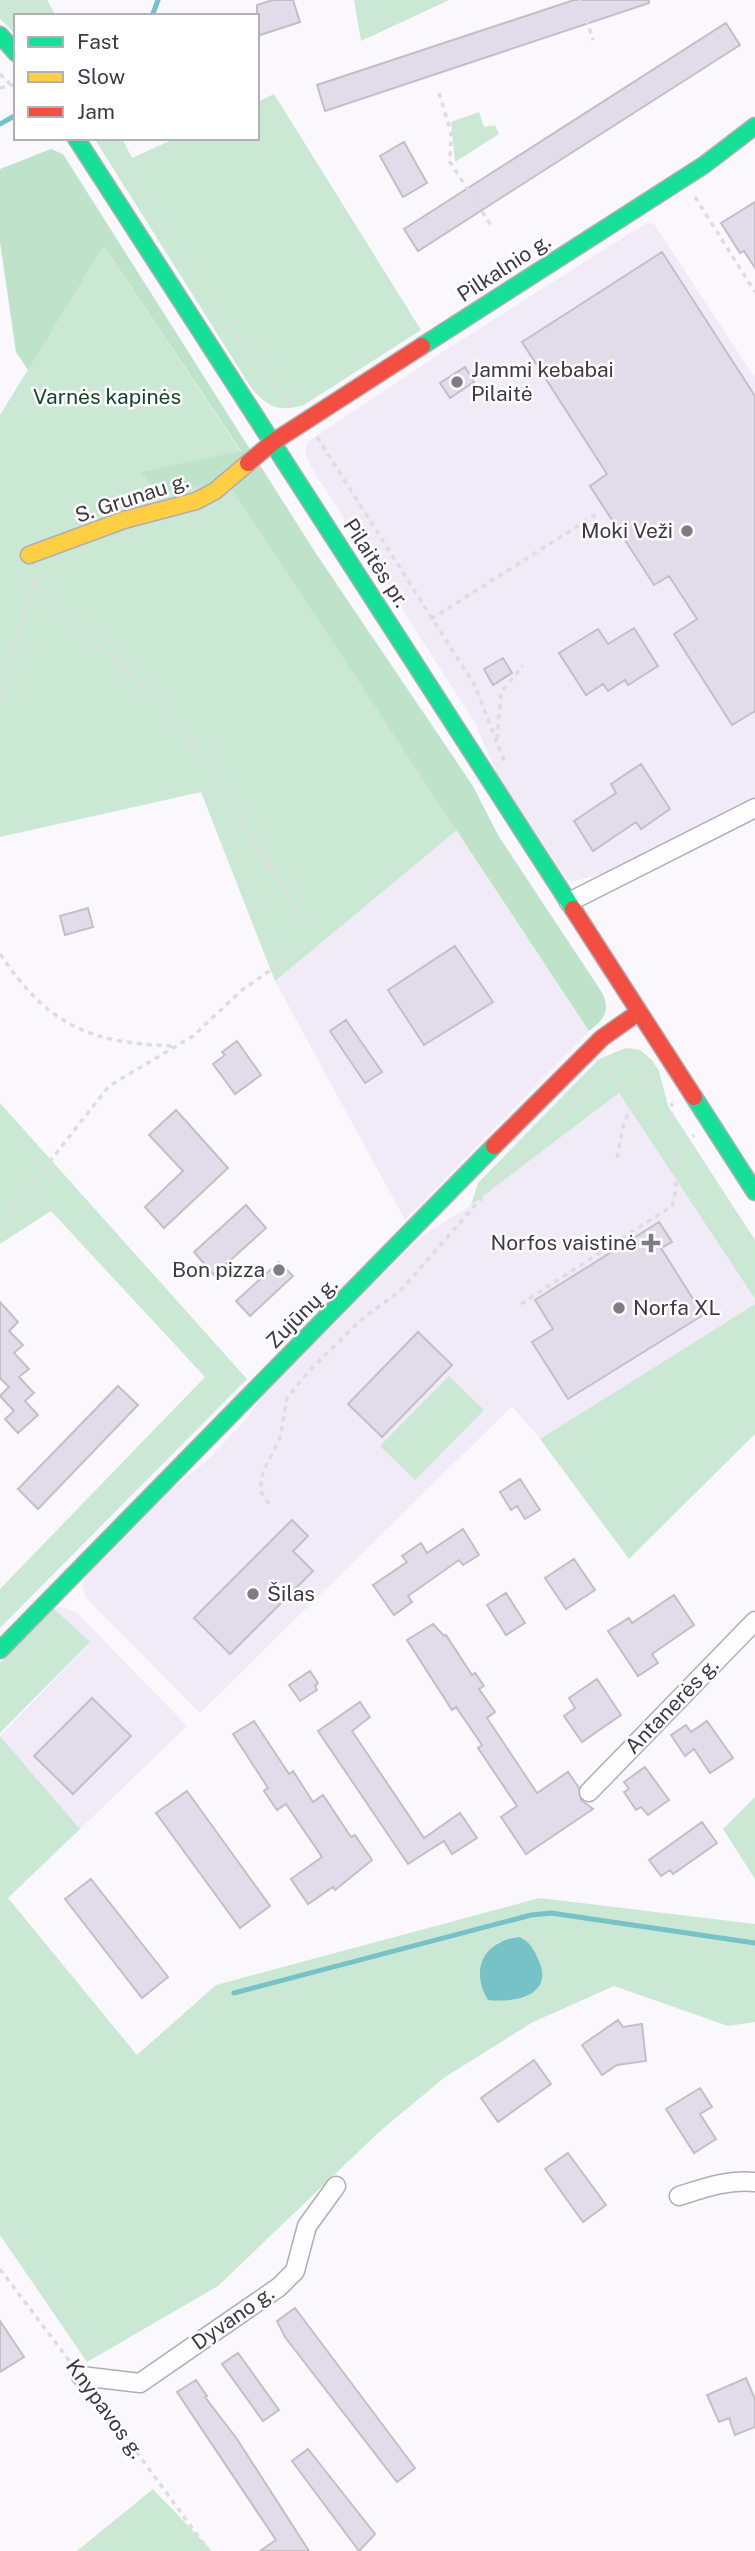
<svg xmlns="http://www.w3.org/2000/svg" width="755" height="2551" font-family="'Public Sans',sans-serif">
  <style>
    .built { fill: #f0ebf6 }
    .green { fill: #cbe8d4; fill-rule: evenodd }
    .forest { fill: #bfe3ca }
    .water { fill: #76c2c6 }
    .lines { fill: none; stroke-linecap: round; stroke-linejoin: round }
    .stream { stroke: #76c2c6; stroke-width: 5 }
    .building { fill: #e2dcea; stroke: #c2bfc7; stroke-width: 2 }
    .street-casing { stroke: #b1adb4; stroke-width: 21 }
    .fast-casing { stroke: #b1adb4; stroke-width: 19 }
    .slow-casing { stroke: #b1adb4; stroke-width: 19 }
    .jam-casing { stroke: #b1adb4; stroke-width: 19 }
    .path { stroke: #ddddde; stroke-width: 3.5; stroke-dasharray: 5 5; stroke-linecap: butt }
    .street { stroke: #fefeff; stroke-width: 18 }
    .fast { stroke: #16e098; stroke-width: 16 }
    .slow { stroke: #ffcf43; stroke-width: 16 }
    .jam { stroke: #f24e42; stroke-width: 16 }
    .poi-dot { fill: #807c85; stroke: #fff; stroke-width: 2.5 }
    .labels { text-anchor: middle; stroke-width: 5; stroke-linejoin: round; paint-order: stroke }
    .street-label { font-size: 21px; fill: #3f3945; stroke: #fff }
    .poi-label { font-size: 21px; fill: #3f3945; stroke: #fff; text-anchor: start }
    .park-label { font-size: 21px; fill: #134627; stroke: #fff }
  </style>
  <rect width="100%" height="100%" fill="#faf8fc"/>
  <path class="built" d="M646,223L654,224L755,378V797L618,869L575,881L567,880L498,776L475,723L311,467L305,452L307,442L438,355Z
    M457,830L589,1031L405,1220L275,981Z
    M619,1093L755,1299V1304L540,1439L512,1406L200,1713L86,1598L82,1585L89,1569L157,1501L205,1462L245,1421L271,1382L423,1235L471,1205Z
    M65,1607L78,1614L187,1726L80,1829L0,1736L90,1643L53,1608Z"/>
  <path class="green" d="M0,0H47L56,16H16V35L0,19Z
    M354,0H449L361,41Z
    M274,94L421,330L304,405C279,412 269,408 252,389L94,138H122L132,158L176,138H257V102Z
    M479,112L484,127L495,125L499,134L455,162L451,122Z
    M104,246L241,452L141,473L232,490L457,830L275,981L201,792L0,837V415Z
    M626,1048L640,1050L652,1060L659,1071L668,1106L755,1240V1299L619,1093L471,1205L478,1183L599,1059Z
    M0,1103L247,1379L0,1628V1589L205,1377L51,1211L0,1244Z
    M755,1304V1434L629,1559L540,1439Z
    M449,1376L484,1410L415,1480L380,1446Z
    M53,1608L90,1642L0,1733V1663Z
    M0,1736L80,1829L8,1898L137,2055L216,1985L540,1898L755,1924V2022L728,2026L614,1986L533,2022L445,2077L379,2132L218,2286L87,2362L0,2235ZM519,1937L533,1948L481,1964L497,1943Z
    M755,1797V1879L723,1829Z
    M153,2489L212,2551H77Z"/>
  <path class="forest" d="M51,149L63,154L315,552L473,786L498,835L603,994C610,1013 604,1019 589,1031L232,490C226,488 218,485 211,485C180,485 163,504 141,472L241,451L104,246L28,370L16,352L0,242V169Z"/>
  <path class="water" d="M519,1937C531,1942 534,1950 539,1961C554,1996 514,2003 488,2000C470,1970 483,1941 519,1937Z"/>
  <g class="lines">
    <path class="stream" d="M152,16L158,0
      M0,124L16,115
      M234,1993L531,1915L551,1913L755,1943"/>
  </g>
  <path class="building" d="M273,0H293L300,22L257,36V5Z
    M574,0H649V3L325,111L317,85Z
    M726,23L740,45L418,251L404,229Z
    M404,142L427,183L403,197L380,156Z
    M755,202V268L744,251L740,253L721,223Z
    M662,252L755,396V711L732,725L674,634L697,619L669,576L654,585L590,486L607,474L522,342Z
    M465,367L474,382L450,398L440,383Z
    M634,628L658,666L628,685L625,680L608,691L603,684L586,695L559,653L598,629L608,644Z
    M503,658L512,673L493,685L484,669Z
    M641,764L670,809L641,829L636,822L593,851L574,821L616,793L611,784Z
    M88,908L93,927L65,935L60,916Z
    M455,946L493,1002L424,1045L388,990Z
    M346,1020L382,1072L365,1083L330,1031Z
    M237,1041L261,1075L235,1094L213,1064L225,1055L222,1052Z
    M176,1110L228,1168L164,1228L145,1207L183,1171L149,1135Z
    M246,1205L266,1228L214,1275L194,1252Z
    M659,1222L672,1242L661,1248L703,1315L568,1399L532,1342L553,1329L535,1300Z
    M279,1262L293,1276L250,1316L236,1301Z
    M0,1302L18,1322L9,1331L23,1345L14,1353L29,1369L19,1377L34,1393L25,1401L38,1415L18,1433L5,1419L14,1411L0,1396L9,1387L0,1378Z
    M418,1332L452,1365L382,1437L348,1404Z
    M118,1386L138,1405L38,1509L18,1489Z
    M520,1479L540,1510L525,1519L517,1506L511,1510L500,1492Z
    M292,1520L308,1536L293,1551L313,1571L230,1654L194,1618Z
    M463,1529L479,1555L463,1565L459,1560L408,1596L412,1602L394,1615L373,1585L407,1562L402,1556L421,1543L427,1553Z
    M574,1559L595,1590L566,1609L545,1578Z
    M506,1593L525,1623L506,1635L487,1605Z
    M674,1595L694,1625L652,1654L658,1663L638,1676L608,1631L629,1618L632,1623Z
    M433,1624L444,1636L446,1635L472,1675L475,1673L484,1686L479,1689L495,1712L487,1718L537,1793L568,1772L579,1788L581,1800L593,1809L526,1854L501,1817L517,1806L478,1748L482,1745L456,1707L452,1710L407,1640Z
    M310,1671L318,1683L315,1686L317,1690L300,1701L289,1685Z
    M597,1679L621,1715L582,1742L564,1716L575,1708L569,1698Z
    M92,1698L131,1736L73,1794L34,1756Z
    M360,1702L370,1717L352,1731L424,1838L460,1813L477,1838L452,1854L444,1841L408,1864L318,1731Z
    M254,1721L289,1774L293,1771L313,1802L323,1795L351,1837L355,1835L372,1860L335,1890L333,1887L308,1904L291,1879L322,1857L286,1804L277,1810L264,1791L268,1788L233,1734Z
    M707,1721L733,1758L710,1773L694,1749L685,1756L671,1735L686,1725L691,1732Z
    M645,1767L669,1800L648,1815L641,1807L636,1810L624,1792L629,1789L624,1782Z
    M187,1791L270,1906L240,1928L156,1813Z
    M702,1822L717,1843L673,1874L670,1870L661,1876L649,1860Z
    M91,1879L168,1977L142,1998L65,1899Z
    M618,2020L623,2027L642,2024L646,2061L617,2065L602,2075L582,2045Z
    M534,2060L551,2084L498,2122L481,2098Z
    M700,2088L712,2107L700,2114L716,2139L694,2153L666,2109Z
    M568,2153L606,2205L583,2222L545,2169Z
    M295,2308L415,2468L397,2482L285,2337L277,2321Z
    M0,2321L24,2357L0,2372Z
    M238,2353L279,2410L263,2421L222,2364Z
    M746,2378L755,2399V2427L735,2435L729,2418L719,2422L707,2395Z
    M196,2380L207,2396L205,2397L237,2439L309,2551H260L276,2540L177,2392Z
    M308,2449L375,2534L359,2551L292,2461Z"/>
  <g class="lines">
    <g class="street-casing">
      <path id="street" d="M569,902L755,808
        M589,1792L755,1621
        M679,2196C704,2188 729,2179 755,2182
        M81,2376L140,2383L279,2287L295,2271L307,2226L336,2186"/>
    </g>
    <g class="fast-casing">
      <path id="fast" d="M0,35L16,53
        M76,138L573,909
        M422,346L704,165L755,126
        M694,1097L755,1192
        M0,1650L494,1146"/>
    </g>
    <g class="slow-casing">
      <path id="slow" d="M29,555L124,520L196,501L215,491L248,463"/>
    </g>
    <g class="jam-casing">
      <path id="jam" d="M248,463L273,442L422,346
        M573,909L694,1097
        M494,1146L602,1038L639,1012"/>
    </g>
    <path class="path" d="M580,0L593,40
      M0,74L10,84
      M0,88L16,84
      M439,93L451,132L450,162L492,227
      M695,197L755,292
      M224,325L239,338L265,379L294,406
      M317,437L475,686L505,763
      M33,582L71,623L119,662L186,736L303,919
      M431,619L600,512
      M0,700L33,582L32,574
      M497,739L501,692L523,666
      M0,954C49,1026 89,1043 174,1046
      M617,1158L624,1122L651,1069
      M674,1160L694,1135
      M0,1225L109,1086L193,1036L242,990L288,958
      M521,1304L672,1206C683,1177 668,1136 672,1103
      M269,1504L260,1490L263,1472L280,1438L287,1398L308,1372L361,1320L401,1290L493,1185L590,1087L625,1062L646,1059
      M0,2269L71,2363
      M95,2395L209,2551"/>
    <use href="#street" class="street"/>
    <use href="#fast" class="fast"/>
    <use href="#slow" class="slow"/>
    <use href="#jam" class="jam"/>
  </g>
  <g class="poi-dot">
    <circle cx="457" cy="382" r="7"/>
    <circle cx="687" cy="531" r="7"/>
    <path d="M647.5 1232.5h7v7h7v7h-7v7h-7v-7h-7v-7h7z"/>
    <circle cx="279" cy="1270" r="7"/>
    <circle cx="619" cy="1308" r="7"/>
    <circle cx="253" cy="1594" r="7"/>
  </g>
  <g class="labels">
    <g class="street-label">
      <text transform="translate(504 268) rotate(-33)" y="7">Pilkalnio g.</text>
      <text transform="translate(132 498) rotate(-18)" y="7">S. Grunau g.</text>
      <text transform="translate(376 563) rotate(57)" y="7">Pilaitės pr.</text>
      <text transform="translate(302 1313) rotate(-45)" y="7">Zujūnų g.</text>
      <text transform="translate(672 1706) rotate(-46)" y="7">Antanerės g.</text>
      <text transform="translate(233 2318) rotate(-35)" y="7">Dyvano g.</text>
      <text transform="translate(105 2409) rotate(54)" y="7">Knypavos g.</text>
    </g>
    <g class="poi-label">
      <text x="471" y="377">Jammi kebabai<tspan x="471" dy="24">Pilaitė</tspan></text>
      <text x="673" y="538" text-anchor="end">Moki Veži</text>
      <text x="637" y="1250" text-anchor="end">Norfos vaistinė</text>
      <text x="265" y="1277" text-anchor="end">Bon pizza</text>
      <text x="633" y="1315">Norfa XL</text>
      <text x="267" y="1601">Šilas</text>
    </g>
    <g class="park-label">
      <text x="107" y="404">Varnės kapinės</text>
    </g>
  </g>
  <rect x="14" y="14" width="245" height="126" fill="#ffffff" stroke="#b2b0b5" stroke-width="2"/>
  <rect x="28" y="37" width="35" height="10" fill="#16e098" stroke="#b2b0b5" stroke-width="2"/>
  <text x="77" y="49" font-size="21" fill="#3f3945">Fast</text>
  <rect x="28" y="72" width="35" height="10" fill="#ffcf43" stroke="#b2b0b5" stroke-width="2"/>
  <text x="77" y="84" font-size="21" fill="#3f3945">Slow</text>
  <rect x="28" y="107" width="35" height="10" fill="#f24e42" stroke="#b2b0b5" stroke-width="2"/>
  <text x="77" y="119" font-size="21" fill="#3f3945">Jam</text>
</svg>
